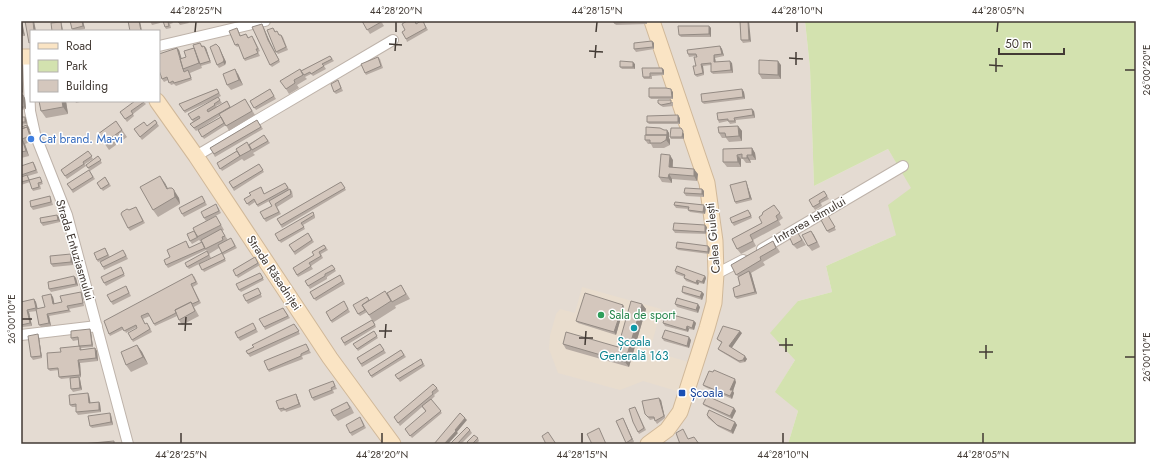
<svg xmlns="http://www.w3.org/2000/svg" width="1157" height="465" font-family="Jost,sans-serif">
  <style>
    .residential { fill: #e4dbd2; fill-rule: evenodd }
    .education { fill: #e9ddce }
    .green { fill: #d3e2af }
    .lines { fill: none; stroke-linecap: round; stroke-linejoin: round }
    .minor-casing { stroke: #beb3aa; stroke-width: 12 }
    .secondary-casing { stroke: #d0b899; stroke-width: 17 }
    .minor { stroke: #fff; stroke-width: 10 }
    .secondary { stroke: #fae4c4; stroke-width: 15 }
    .wall { fill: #b6aba3 }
    .shaded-wall { fill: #948b84 }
    .building { fill: #d4c7bd; stroke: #948b84 }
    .ticks { fill: none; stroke: #423a34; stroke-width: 1.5 }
    .shop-dot { fill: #3f7fe0; stroke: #fff; stroke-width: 1.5 }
    .leisure-dot { fill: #2e9e5b; stroke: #fff; stroke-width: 1.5 }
    .culture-dot { fill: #0f9aa8; stroke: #fff; stroke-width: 1.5 }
    .transit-dot { fill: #1a4fb4; stroke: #fff; stroke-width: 1.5 }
    .labels { text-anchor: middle; stroke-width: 3; stroke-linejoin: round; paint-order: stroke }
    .shop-label { font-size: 12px; fill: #366cbe; stroke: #fff; text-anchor: start }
    .street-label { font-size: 12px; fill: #423a34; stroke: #fff }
    .leisure-label { font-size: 12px; fill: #27864d; stroke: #fff; text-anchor: start }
    .culture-label { font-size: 12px; fill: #0d838f; stroke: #fff }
    .transit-label { font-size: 12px; fill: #164399; stroke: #fff; text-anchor: start }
    .neatline { fill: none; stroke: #423a34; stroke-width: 1.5 }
    .ticks-label { font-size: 10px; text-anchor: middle; fill: #423a34 }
  </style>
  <rect width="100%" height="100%" fill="#f0eae4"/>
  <path class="residential" d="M21,21H805L810,68L814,186L888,149L912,188L896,235L826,266L832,292L798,301L795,360L776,391L798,411L788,444H21ZM31,31H159V101H31Z"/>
  <path class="education" d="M582,287L661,309L650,351L689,362L680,392L643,381L620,390L558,373L549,349L550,335L556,314L560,309L575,313Z"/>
  <path class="green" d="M805,21H1136V444H788L798,411L775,392L795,360L770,333L798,301L832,292L826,266L896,235L888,205L911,188L888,149L814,186L810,68Z"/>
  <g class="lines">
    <g class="minor-casing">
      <path id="minor" d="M159,46L265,21
        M28,57L30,111L35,134L67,215L128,444
        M196,156L393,40
        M762,249L903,166
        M716,274L743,260
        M21,335L97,326"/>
    </g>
    <g class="secondary-casing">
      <path id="secondary" d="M21,57H31
        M157,101L196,156L330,358L393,444
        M648,444L667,430L680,412L707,328L714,303L716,274L715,241L707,183L652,21"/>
    </g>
    <use href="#minor" class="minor"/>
    <use href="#secondary" class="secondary"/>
  </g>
  <path class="wall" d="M21,21L25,36H21Z
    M70,21H83L85,29L74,31L72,29Z
    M150,21H160V23L152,25Z
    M163,21H172L173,23L170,24L171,28L166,29L165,27Z
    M178,21H188L189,23L180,25Z
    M362,21H381L384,26L370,34Z
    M407,21H415L416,24L424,23L428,30L407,42L406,39L405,30Z
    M614,21H647V24L616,25L614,23Z
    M740,21L751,42L743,43L741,40Z
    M262,24L263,26L270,42L280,62L272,67L270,65Z
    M709,26L711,28V37H681L679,35Z
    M237,28L241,36L246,34L249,38L254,39L260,51L258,52L260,56L245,61L244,59L239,46L237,47L235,45Z
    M273,28L276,32L279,34L280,35H281L283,37L288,50L278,54L276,52Z
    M652,41L654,43V49L636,52L634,49Z
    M202,45L203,46L206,48L211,63L201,66L202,68L190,73L192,80L176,86L174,84L171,85L168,80L164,82L162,79L177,48L179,50L182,59L186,57L194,48L195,50Z
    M720,46L722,49L724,56L715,58L716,62L732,63L733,73L713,74L711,72V65L703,66L704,75L697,77L695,75L696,56L689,57L688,54Z
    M219,47L226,62L225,65L219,68L217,65Z
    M330,56L334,61L324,66L326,69L313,76L311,74L305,77L307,79L297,85L299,88L289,94L286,89L301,71Z
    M378,57L380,59L383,68L366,75L365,73Z
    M635,64V69H622L620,67Z
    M781,65V79H762L759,74Z
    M662,68L664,70V75L652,76V79H644L643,77Z
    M238,74L243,85L231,90L227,85Z
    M338,80L343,91L336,94L334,92Z
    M217,89L221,96L185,113L179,104Z
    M270,89L276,99L256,110L250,101Z
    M742,89L744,92L745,99L704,104L702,102Z
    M673,92V99H651L649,97Z
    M21,95H23L25,98L26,109L21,110Z
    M218,97L222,103L216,106L217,107L227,101L231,108L245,99L255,115L229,131L226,125L204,139L198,130L221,117L220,116L196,131L190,124L193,122L192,120Z
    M39,101H66L68,114L46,118L41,111Z
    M75,101H84L76,103Z
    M143,101L146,104L133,114L134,116L127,122L120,112Z
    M673,102V106L663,107L660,105L658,103Z
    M754,111L755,118L736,120V123L730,124L728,121L719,123L718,120Z
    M21,117H25L26,119L27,124L21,125Z
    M680,118V124H649L647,122Z
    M155,120L159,126L142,140L134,129L147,126Z
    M257,120L263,129L215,157L210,148Z
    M116,121L127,137L109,150L98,134Z
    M27,125L29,127L33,141L25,144L29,156L21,158V127Z
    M738,126L742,131V141L729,142L726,138H722L719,133Z
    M664,130H667L669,133V138L670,140V145L664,148H653L651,144H648L645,140Z
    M684,134V139H671L670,137Z
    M264,135L270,143L253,153L255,155L244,161L242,159L222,171L217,163Z
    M752,148L755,153L756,160H750L751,163H746L743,159H741V167H727L723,162V149Z
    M88,151L93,159L85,164L86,166L67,179L61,170Z
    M98,156L102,163L90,171L86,165Z
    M673,160V168L698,174L697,181L672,179V183L662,182L659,177Z
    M33,162L35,165L38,173L28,176L30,180L40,177L43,184L40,185L41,189L33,191L32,189L30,182L21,185V177L22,176L21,175Z
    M259,164L264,172L234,191L229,182Z
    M89,170L95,179L73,193L67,184Z
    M105,177L111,186L103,191L97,183Z
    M341,182L346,190L282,228L277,219Z
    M165,183L167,189L179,198L180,204L158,217L153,210Z
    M747,184L752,200L736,204L735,202Z
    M287,185L289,189L292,191L293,197L277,207L281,214L266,222L264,219L272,206L271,200L258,207L255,202L249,206L244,199L251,195L249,193L261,187L264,194Z
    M702,189L704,191V197L686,196L684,193Z
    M826,194L829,199L821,203L822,206L815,210L813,207Z
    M50,196L51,198L53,205L33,210L31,207Z
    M202,196L207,205L184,217L182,214Z
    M674,205L706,207L705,214L690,212L688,210L689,209L676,208Z
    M774,205L783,218L779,221L781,225L753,240L756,246L741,254L737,249L732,239L762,223V215Z
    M136,207L145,223L130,231L128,228L129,210Z
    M218,207L221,213L206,221L204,218Z
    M750,212L752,218L734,226L732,223Z
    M826,212L836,230L829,233L827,231L823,219Z
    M57,215L59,217L60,222L43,226L41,223Z
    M315,215V218L303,225L305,229L281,243L275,234Z
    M219,221L224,230L222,231L228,240L233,241L237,248L223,255L219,248L209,254L211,258L202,262L223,255L226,261L204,272L199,264L189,269L187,267L207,251L206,250L168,268L166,265L170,257L186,241L190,248L202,242V241L201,242L199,240L192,244L190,241Z
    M707,227L706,234L675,233L673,230Z
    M795,228L806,245L797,249L793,245Z
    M811,231L820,247L812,251L808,246Z
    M308,233L314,242L295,255L289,245Z
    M773,241L780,252L763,262L765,265L751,273L757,294L737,299L735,297L740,285L738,277L731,265Z
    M324,245L328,250L321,254L323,258L311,266L313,269L298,277L293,268L314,255Z
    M105,248L110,257L125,253L128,259L104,270L101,261L98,262L97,260Z
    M676,248H710L709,254L678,250Z
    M72,256L73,265L53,267L51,264Z
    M255,257L260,265L238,278L233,270Z
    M332,265L336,271L327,277V279L310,289L308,286Z
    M122,270L125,276L106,286L104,283Z
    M675,271L705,276L706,278L704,284L699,283L698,285L686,281L684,278L685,277L676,274Z
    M261,275L264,280L241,292L239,290Z
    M340,275L345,284L316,301L310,292Z
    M74,276L76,278L78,286L51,292L49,289Z
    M194,276L198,284L193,287L201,303L194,307L199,316L182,325L179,320L177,316L155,326L150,316L143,319L145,324L149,326L152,332L133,342L132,340L137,328V327L126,333L124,329L110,336L109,334Z
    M401,285L410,299L395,306L396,308L374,322L376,327L345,346L341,338L372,320L367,312L360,316L358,314L369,300L387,293Z
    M126,286L131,296L113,305L111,302Z
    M258,288L262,297L248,304L246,301Z
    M81,292L82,294L84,306L69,309L71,312L49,316L51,326L41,327L39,325L37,311L29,312L32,326L22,327H21V302L34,299L36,302L37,309L45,307L53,297L54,304L62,302Z
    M682,292H702L704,294L702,300L684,294Z
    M344,301L350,312L332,323L326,312Z
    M642,304L646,309L629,367L566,349L563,344L618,347Z
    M675,304L700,307L698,313L677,307Z
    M624,307L616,335L578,323L576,321Z
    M283,308L290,318L265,330L264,327Z
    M694,321L696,323L694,330L689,329L688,332L665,326L663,323Z
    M294,324L300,334L250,357L246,351Z
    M254,325L258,332L240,341L238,338Z
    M90,329L91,332L93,347L81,348L82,350L95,348L97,351L98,361L80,363L81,377L79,378L80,379L82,390L73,392L71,389L70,378L61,379L59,377V370L50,371L48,369L61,352L79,346L78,340L73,341L71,338Z
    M374,331L378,338L358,351L353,344Z
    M742,333L731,348L747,359L745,362L740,363L720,351L718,349L722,343L719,341L717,339Z
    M39,337L42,358L33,360L31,357Z
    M662,338L691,340L689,348L664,341Z
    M306,344L311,353L302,356L303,359L269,372L268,370Z
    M380,344L386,353L362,367L357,358Z
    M137,345L142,352L148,364L131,372L126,365Z
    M401,350L406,357L372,378L368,371Z
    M421,359L425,366L400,382L395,375Z
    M333,381L337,389L333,390L334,393L314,401L312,398Z
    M736,382L733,391L734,393L732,399L705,387L703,385Z
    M437,388L439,391L434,395L435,396L431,400L442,413L412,438L405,429L426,412L422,407L400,426L394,417Z
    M296,394L297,396L301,407L286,412L285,410L281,412L279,409Z
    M89,395L90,403L99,402L100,404L101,412L78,415L76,412V407H72L70,405Z
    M661,400L665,418L657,424L654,419L650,420L645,414Z
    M347,402L351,407L354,413L338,421L334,416Z
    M703,404L734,408L736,411L732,419L705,406Z
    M635,407L646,430L639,434L638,432Z
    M110,413L111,415L113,425L92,428L90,426Z
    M707,415L735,422L737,425L733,434L719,427L708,418Z
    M362,420L366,428L352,436L350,433Z
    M624,420L634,442L630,444H626V443Z
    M470,430L472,433L461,444H450Z
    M478,438L479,441L476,444H469L467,442Z"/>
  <path class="shaded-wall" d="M21,21H22L25,36L21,31Z
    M33,21H34L36,31H34Z
    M82,21H83L85,29L83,26Z
    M139,21H140L142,31H141Z
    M748,21H749L751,42L749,40Z
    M61,22L62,25L63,31H62Z
    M262,24L263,26L270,42L280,62L268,40Z
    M709,26L711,28V37L709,34Z
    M652,41L654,43V49L653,47Z
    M204,46L206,48L211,63L210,61Z
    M720,46L722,49L724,56L722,54Z
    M219,47L226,62L225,65L223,62Z
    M177,48L179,50L184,68V69Z
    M194,48L197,53L200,64L202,68L199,63Z
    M714,55L715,58L716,65L714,62Z
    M730,61L732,63L733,73L731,70Z
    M778,61L781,65V79L778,75Z
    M633,62L635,64V69L633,67Z
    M701,64L703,66L704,75L703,73Z
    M662,68L664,70V75L663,73Z
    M235,69L238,74L243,85L239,80Z
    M21,79L22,81L23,93L21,91Z
    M671,89L673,92V99L672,97Z
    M742,89L744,92L745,99L743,97Z
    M23,95L25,98L26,109L24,107Z
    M62,101H66L68,114L63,107Z
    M752,109L754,111L755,118L753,115Z
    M678,115L680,118V124L678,122Z
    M25,117L26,119L27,124L25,122Z
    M738,126L742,131V141L739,136Z
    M27,127L30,132L33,141L30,136Z
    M681,128L684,134V139L682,137Z
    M667,130L669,133V138L670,140V145L666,140Z
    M22,139L25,144L29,156L26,151Z
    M752,148L755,153L756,160L752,155Z
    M670,155L673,160L672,172L669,167Z
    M737,155L741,159V167L738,162Z
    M747,155L750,160L751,163L747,158Z
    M694,169L698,174L697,181L694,176Z
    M669,174L672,179V183L668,178Z
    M160,176L165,183L172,196L167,189Z
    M746,181L747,184L752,200L750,198Z
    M702,189L704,191V197L702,194Z
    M174,190L179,198L180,204L175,197Z
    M704,205L706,207L705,214L703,212Z
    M57,215L59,217L60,222L58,220Z
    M705,225L707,227L706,234L705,232Z
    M811,231L814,235L820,247L817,242Z
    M708,246L710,248L709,254L708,252Z
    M71,254L72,256L73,265L71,262Z
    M749,271L751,273L757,294L755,292Z
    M74,276L76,278L78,286L76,284Z
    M705,276L706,278L704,284L702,282Z
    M697,280L699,283L698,285L696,283Z
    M702,292L704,294L702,300L700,297Z
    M51,294L53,297L55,306L53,304Z
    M34,299L36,302L38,310L36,308Z
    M642,304L646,309L629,367L625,362Z
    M698,304L700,307L698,313L696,310Z
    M623,305L624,307L616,335L614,332Z
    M27,310L29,312L32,326L30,323Z
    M47,314L49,316L51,326L49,323Z
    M694,321L696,323L694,330L692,328Z
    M687,326L689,329L688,332L686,330Z
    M90,329L91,332L93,347L92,345Z
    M740,331L742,333L731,349L729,346Z
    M38,334L39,337L42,358L41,356Z
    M689,337L691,340L689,348L687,346Z
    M137,345L142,352L148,364L143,357Z
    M95,348L97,351L98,361L96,358Z
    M745,356L747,359L745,362L743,360Z
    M78,360L80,363L81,377L80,375Z
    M79,377L80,379L82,390L80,388Z
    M735,379L736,382L733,391L734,393L732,399L730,396V390Z
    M88,393L89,395L91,405L89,403Z
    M296,394L297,396L301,407L299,404Z
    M659,398L661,400L665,418L664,416Z
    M99,402L100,404L101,412L99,410Z
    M734,408L736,411L732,419L730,416Z
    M110,413L111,415L113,425L111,422Z
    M465,418L467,420L457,432L458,433L448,444H444L455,430Z
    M623,418L624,420L634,442L632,439Z
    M735,422L737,425L733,434L731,431Z"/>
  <path class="building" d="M25,21H33L34,31H31V42L29,43Z
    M70,21H82L83,26L72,29Z
    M128,21H139L141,31H130Z
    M163,21H171L168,22L169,26L165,27Z
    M178,21H186L179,23Z
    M362,21H381V22L367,30Z
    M407,21H415L416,24L421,21H423L426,28L406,39L402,32L405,30L402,24Z
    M614,21H645L614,23Z
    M740,21H748L749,40H741Z
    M61,22L62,31H52L51,23Z
    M262,24L268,40L279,60L270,65L252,27Z
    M678,26H709V34L679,35Z
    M237,28L240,36L246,34L248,38L252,36L258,49H256L258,53L244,59L238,44L235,45L229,31Z
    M273,28L275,32L277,31L279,35H281L286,47L276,52L267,30Z
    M652,41L653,47L634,49V43Z
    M200,43L202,47L204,46L210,61L200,64L193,45Z
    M216,44L219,47L224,60L223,62L217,65L210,47Z
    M720,46L722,54L714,55V62L730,61L731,70L711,72V63L701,64L703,73L695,75L693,66H696L694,57H697L696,54H688L687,50Z
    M177,48L183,69L184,72L188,70L191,78L174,83L173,81L169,83L167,77L162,79L159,70V54Z
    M194,48L199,63L183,69L180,59L186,57L184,51Z
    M330,56L332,59L322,64L324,66L311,74L310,72L304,75L301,71Z
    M378,57L381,66L365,73L361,64Z
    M759,60L778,61V75L759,74Z
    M620,61L633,62V67H620Z
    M642,68H662L663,73H650V77H643Z
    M235,69L239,80L227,85L223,74Z
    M300,69L303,75L294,80L295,83L286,89L280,81Z
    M338,80L341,88L334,92L331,84Z
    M649,88H666L671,89L672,97H649Z
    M217,89L219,93L184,111L179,104Z
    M270,89L274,96L254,108L250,101Z
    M742,89L743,97L702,102L701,94Z
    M21,95H23L24,107H21Z
    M218,97L220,100L214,104L215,105L207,110L208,112L227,101L230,107L194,128L190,124L200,118L199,116L192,120L188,114Z
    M245,99L252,111L226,126L219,114Z
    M658,100H671V103L661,105L658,103Z
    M39,101H62L63,107L41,111Z
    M135,101H143L144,102L131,111L133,114L125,119L120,112Z
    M752,109L753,115L734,118L735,121H728V119L718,120L717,113Z
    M678,115V122H647V116Z
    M21,117H25V122H21Z
    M221,117L224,123L202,137L198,130Z
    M155,120L157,123L140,137L134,129L144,122L147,126Z
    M257,120L261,127L214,154L210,148Z
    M116,121L122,130L104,143L98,134Z
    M27,125L29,130L27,127L21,129V127Z
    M738,126L739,136L726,137L725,133H719L718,127Z
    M27,127L30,136L22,139L26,151L21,152V129Z
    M646,127L660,128L664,130H667V135H646Z
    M671,128H681L683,131L682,137H670Z
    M264,135L268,141L252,150L249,145Z
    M645,135H667L666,140L661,143H650V140H645Z
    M247,142L251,150L240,156L236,149Z
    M752,148V155H747V158H742V154L737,155L738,162H723V149Z
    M88,151L92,156L83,162L84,164L65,176L61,170Z
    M237,151L240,156L220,169L217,163Z
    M661,154L670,155L669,167L694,169V176L669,174L668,178L659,177Z
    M98,156L101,160L88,168L86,165Z
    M33,162L36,170L21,175V166Z
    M259,164L263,170L233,188L229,182Z
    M89,170L93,177L72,190L67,184Z
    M27,175L29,180L21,182V177Z
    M160,176L167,189L169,188H172L174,190L175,197L153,210L140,187Z
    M40,177L42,182L38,183L39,187L32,189L29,180Z
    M105,177L109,184L101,189L97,183Z
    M746,181L750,198L735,202L730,185Z
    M341,182L345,188L281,225L277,219Z
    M285,183L288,188L257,205L254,199L247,204L244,199L251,195L249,193L261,187L264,194Z
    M685,188L702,189V194L684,193Z
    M290,189L291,194L275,204L279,212L264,219L260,212L272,206L269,201Z
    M824,191L827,196L819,201L820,203L813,207L809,200Z
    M50,196L51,202L31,207L30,201Z
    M202,196L205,202L182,214L179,208Z
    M675,202L704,205L703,212L688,210L689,207L674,205Z
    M216,204L219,211L204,218L201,212Z
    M774,205L780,213L776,216L778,220L750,235L753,241L737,249L732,239L762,223L759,217L762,215L763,212Z
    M136,207L143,221L128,228L121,214L122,212L127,209L129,210Z
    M748,210L751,216L732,223L730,218Z
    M313,212L314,215L301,223L304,227L279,241L275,234Z
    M826,212L835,227L827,231L821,220L823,219L821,215Z
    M57,215L58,220L41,223L40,218Z
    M216,216L221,225L197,237L193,228Z
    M674,223L705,225V232L673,230Z
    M795,228L802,240L793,245L787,232Z
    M221,229L225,236L222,237L223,240L205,249L201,240Z
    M194,231L198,237L190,241L187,234Z
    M811,231L817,242L808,246L802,235Z
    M308,233L312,240L294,252L289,245Z
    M231,238L235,246L222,253L218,245Z
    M186,241L189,248L202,242L205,248L166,265L164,260L170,257L167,250Z
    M773,241L776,248L760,257L761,260L736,275L731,265Z
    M677,242L708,246V252L676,248Z
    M324,245L326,248L319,252L321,256L309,263L311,266L297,275L293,268L314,255L312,252Z
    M105,248L108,255L97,260L94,253Z
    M123,250L126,256L103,267L100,262Z
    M207,251L209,255L187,267L185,263Z
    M222,253L225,259L202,270L199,264Z
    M71,254V262L51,264L50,256Z
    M255,257L258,263L236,276L233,270Z
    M332,265L335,269L325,274V276L308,286L305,281Z
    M677,266L705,276L702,282L697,280L696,283L684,278L685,275L675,271Z
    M121,267L124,274L104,283L101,277Z
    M749,271L755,292L735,297L733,288L740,285L738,277Z
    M260,273L263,278L239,290L236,284Z
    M192,274L196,282L191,284L199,301L192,304L191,302L175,310L176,313L154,324L148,313L141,316L145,324L147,323L150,329L132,340L128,333L137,328L136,325L124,331L122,327L109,334L104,321Z
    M340,275L343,281L314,299L310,292Z
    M74,276L76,284L49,289L48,282Z
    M401,285L406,294L392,302L387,293Z
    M126,286L129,293L111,302L107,295Z
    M683,286L702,292L700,297L682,292Z
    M258,288L261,294L246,301L243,295Z
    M385,291L391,301L369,315L362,305Z
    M81,292L83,303L67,306L69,310L47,314L49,323L39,325L36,309L45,307L42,296L51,294L53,304L62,302L60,296Z
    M585,293L623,305L614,332L576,321Z
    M367,297L369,300L362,305L365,310L358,314L353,305Z
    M677,298L698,304L696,310L675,304Z
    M34,299L36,308L27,310L30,323L21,325V302Z
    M344,301L348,309L331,321L326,312Z
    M631,301L642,304L625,362L563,344L566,332L618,347Z
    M191,302L195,311L179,320L175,310Z
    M283,308L288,316L264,327L259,319Z
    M666,313L694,321L692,328L687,326L686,330L663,323Z
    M372,320L375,325L344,343L341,338Z
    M253,323L256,329L238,338L235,332Z
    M294,324L299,331L248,354L246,351L254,347L252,345Z
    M723,326L740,331L729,346L745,356L743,360L739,361L718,349L722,342L717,339Z
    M90,329L92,345L79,346L78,337L71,338V331Z
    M665,330L689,337L687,346L662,338Z
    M374,331L377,336L357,349L353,344Z
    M38,334L41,356L31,357L28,336Z
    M306,344L309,350L301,354V356L268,370L264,361Z
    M380,344L384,350L361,364L357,358Z
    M137,345L143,357L126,365L121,352Z
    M80,346V350L95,348L96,358L78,360L80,375L59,377L58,368L48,369L47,353L61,352L60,348Z
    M401,350L404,355L371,376L368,371Z
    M421,359L423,364L398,379L395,375Z
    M714,370L735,379L730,390H733L730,396L703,385L709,371L713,372Z
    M79,377L80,388L71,389L70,378Z
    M333,381L335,386L331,388L332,390L312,398L309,390Z
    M433,384L437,388L432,392L433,394L398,423L394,417Z
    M88,393L89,403L99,402V410L76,412V404L70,405L69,395Z
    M296,394L299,404L284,410V408L279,409L276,401Z
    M707,396L734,408L730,416L703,404Z
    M659,398L664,416L655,421L654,417H648L645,414L642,401Z
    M431,399L441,411L410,436L405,429L426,411L422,406Z
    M347,402L350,408L334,416L331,410Z
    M635,407L644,428L638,432L633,422L629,409Z
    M709,410L735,422L731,431L717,425L707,415Z
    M110,413L111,422L90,426L88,416Z
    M460,413L465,418L455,430L456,431L444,444H434Z
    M360,417L364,426L350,433L346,425Z
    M623,418L632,439L626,443L616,421Z
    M467,427L470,430L457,444H450Z
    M599,428L606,444H592L587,434Z
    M683,429L688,439L694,437L699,444H680L676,433Z
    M548,432L556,444H546L542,436Z
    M474,435L478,438L472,444H469L467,442Z
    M114,441V444H82Z"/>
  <path class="ticks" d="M195,32L196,22M396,32V22M596,32L597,22M797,32V22M997,32L998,22M389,44L402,45M395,51L396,38M589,51L603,52M595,58L596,45M789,58L803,59M796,65V52M989,65L1003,66M1125,70H1135M996,72V58M22,319H32M178,324H192M185,331L186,317M379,331H392M385,338L386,324M579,338H593M585,345L586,331M779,345H793M786,352V338M979,352H993M1125,357H1135M986,359V345M181,443V433M382,443V433M582,443V433M783,443V433M983,443V433"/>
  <circle class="shop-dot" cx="31" cy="139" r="4"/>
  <circle class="leisure-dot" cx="601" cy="315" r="4"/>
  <circle class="culture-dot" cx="634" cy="328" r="4"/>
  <rect class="transit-dot" x="678" y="389" width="8" height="8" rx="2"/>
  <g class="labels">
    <g class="shop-label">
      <text x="39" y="143">Cat brand. Ma-vi</text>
    </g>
    <g class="street-label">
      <text transform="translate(810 220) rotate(-30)" y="4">Intrarea Istmului</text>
      <text transform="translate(713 238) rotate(-95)" y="4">Calea Giulești</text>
      <text transform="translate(75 250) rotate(73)" y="4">Strada Entuziasmului</text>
      <text transform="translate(274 273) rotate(56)" y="4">Strada Răsadniței</text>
    </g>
    <g class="leisure-label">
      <text x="609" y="319">Sala de sport</text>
    </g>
    <g class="culture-label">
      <text x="634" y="346">Școala<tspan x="634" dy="14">Generală 163</tspan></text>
    </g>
    <g class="transit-label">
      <text x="690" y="397">Școala</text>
    </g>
  </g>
  <rect width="1157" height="465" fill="none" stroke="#ffffff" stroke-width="44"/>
  <rect x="30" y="30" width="130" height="72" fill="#ffffff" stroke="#b3b0ae"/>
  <rect x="38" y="43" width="20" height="6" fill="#fae4c4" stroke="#b3b0ae"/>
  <text x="66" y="50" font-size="12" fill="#423a34">Road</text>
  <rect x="38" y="60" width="20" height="12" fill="#d3e2af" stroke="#b3b0ae"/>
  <text x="66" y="70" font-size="12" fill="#423a34">Park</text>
  <rect x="38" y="80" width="20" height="12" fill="#d4c7bd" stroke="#b3b0ae"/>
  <text x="66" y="90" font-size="12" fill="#423a34">Building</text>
  <path d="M999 48v6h65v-6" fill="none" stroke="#423a34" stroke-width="2"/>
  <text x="1005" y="48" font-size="12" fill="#423a34" stroke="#ffffff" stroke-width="3" paint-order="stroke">50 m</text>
  <rect x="22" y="22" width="1113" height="421" class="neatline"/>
  <g class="ticks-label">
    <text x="196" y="14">44°28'25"N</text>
    <text x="396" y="14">44°28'20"N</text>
    <text x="597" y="14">44°28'15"N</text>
    <text x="797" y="14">44°28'10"N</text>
    <text x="998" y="14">44°28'05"N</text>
    <text transform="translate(1146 70) rotate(-90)" y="4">26°00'20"E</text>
    <text transform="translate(11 319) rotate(-90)" y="4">26°00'10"E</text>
    <text transform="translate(1146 357) rotate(-90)" y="4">26°00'10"E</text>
    <text x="181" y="458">44°28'25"N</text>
    <text x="382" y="458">44°28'20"N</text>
    <text x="582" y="458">44°28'15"N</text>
    <text x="783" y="458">44°28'10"N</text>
    <text x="983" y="458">44°28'05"N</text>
  </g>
</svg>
